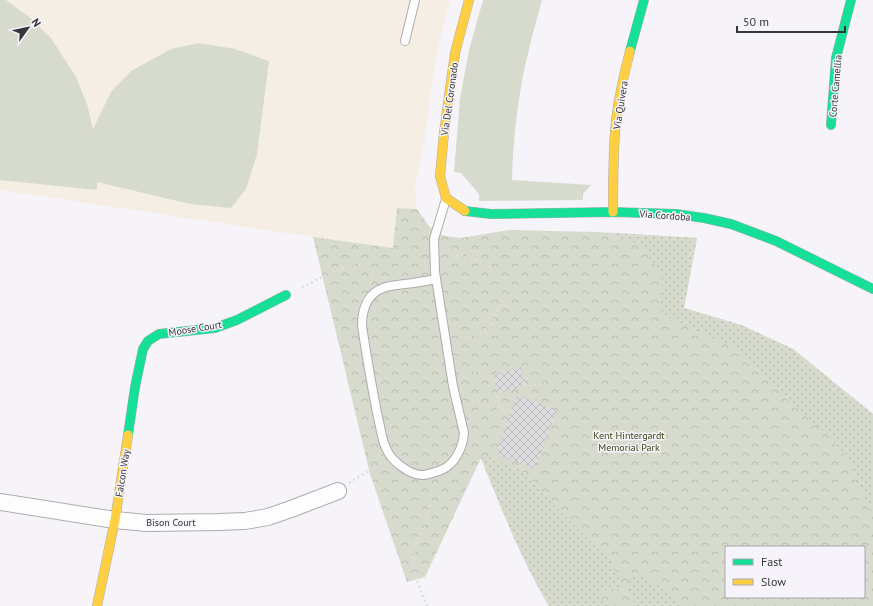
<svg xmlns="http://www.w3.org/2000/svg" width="873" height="606" font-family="'PT Sans',sans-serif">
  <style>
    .education { fill: #f4eee5 }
    .grass { fill: #d6dbcd }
    .park { fill: url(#park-crowns); fill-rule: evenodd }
    .garden { fill: url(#garden-dots) }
    .building { fill: url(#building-cross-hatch) }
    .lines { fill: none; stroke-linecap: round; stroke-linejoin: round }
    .lane-casing { stroke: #aeacaf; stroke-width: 10 }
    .street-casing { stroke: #aeacaf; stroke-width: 18 }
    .fast-casing { stroke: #aeacaf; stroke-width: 10 }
    .slow-casing { stroke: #aeacaf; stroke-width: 10 }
    .path { stroke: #dededf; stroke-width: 2.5; stroke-dasharray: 2 3; stroke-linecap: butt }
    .lane { stroke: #fefdfe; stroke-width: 8 }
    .street { stroke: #fefdfe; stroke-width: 16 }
    .fast { stroke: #16e098; stroke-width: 9 }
    .slow { stroke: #ffcf43; stroke-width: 9 }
    .labels { text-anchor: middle; stroke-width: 3; stroke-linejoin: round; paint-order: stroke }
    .street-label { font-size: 10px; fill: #363537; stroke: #f6f3fa }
    .park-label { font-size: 10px; fill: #364410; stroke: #f6f3fa }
  </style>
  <defs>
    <pattern id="park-crowns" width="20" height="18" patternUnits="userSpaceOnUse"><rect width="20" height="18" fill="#d6dbcd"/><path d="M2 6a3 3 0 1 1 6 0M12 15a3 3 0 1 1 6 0" fill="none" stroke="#b8bdb1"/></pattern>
    <pattern id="garden-dots" width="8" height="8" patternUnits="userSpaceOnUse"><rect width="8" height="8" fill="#d6dbcd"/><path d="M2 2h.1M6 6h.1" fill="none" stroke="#b8bdb1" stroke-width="1.8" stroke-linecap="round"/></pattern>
    <pattern id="building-cross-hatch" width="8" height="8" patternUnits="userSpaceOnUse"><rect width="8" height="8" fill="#dddbdd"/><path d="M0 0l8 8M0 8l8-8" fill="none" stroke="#bebdbe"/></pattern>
  </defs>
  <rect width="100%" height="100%" fill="#f6f4f9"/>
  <path class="education" d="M0,0H450L437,54L428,113L425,139L415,187L417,209L397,208L393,248L313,237L0,190Z"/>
  <path class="grass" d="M0,0H6L29,17L51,38L76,77L87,104L93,129L111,92L131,71L171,49L199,43L235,49L269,61L257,154L246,189L231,208L190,204L97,182V190L0,180Z
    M483,0H542C536,22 530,44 525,66C517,104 513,142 512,180L591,185L583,194V200L479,201V194L461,173L454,172L460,98L469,50Z"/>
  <path class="park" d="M397,208L417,209L429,226L436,232L445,236L461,238L509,230L597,232L697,238L684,308L741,325L793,349L873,414V606H549C521,559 501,508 481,458L425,577L407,582L370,474L313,237L393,248ZM726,547H864V597H726Z"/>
  <path class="garden" d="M615,233L697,238L684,308L741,325L793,349L873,414V518L864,496L858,480L852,467L842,451L828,435L806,417L787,400L768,378L746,356L726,343L679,323L667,316L663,311L661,304L662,279L661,275C653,264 647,249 635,243C629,240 622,239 617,236L615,235Z
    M486,456L522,470L562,514L597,548L612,558C612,573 619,574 623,586C618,593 616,588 609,589C607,589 604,591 603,591L600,597L601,600L610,606H549C521,559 501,508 481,458Z
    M637,574C647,576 676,597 680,606H635L634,599L629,592L628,588V583L632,576Z"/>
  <path class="building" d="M521,367L526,386L498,393L493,374Z
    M517,395L557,410L535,469L496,454Z"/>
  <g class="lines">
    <g class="lane-casing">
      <path id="lane" d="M405,41L415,0
        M436,279C426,281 415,283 405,284C398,285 390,285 383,288C367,294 362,310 362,326C367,358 372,390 379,422C381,430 382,440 386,448C390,460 410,476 424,475C430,474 436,472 441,470C455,465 463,447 464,433L453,386L435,272L434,239L446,199"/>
    </g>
    <g class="street-casing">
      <path id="street" d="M0,502L115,520L146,523L218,522L245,521L268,517L291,509L338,491"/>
    </g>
    <g class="fast-casing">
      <path id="fast" d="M630,51L644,0
        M831,125L836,58L851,0
        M465,211L491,214L613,212L676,214L704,218L731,224L776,241L873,289
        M128,435L135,387L143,349L148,341L159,334L215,328L237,320L286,295"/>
    </g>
    <g class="slow-casing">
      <path id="slow" d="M465,211L446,198L440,176L444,133L455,53L469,0
        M613,212C613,181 613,151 616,120C619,97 624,74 630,51
        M97,606L115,520L128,435"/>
    </g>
    <path class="path" d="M456,255C468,255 480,260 490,268
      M302,287C314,282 351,260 363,266C369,269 372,276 375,281
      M465,339C490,333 494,322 502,300
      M474,372L489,373
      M529,386L545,383
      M497,396L499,403L498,409
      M473,401L505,411
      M349,483L382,462
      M427,606C421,590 412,572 413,555C415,539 424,526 429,511C432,502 432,492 432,483"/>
    <use href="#lane" class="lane"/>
    <use href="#street" class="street"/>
    <use href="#fast" class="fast"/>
    <use href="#slow" class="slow"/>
  </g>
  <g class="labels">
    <g class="street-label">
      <text transform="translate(835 86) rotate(-85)" y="4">Corte Camellia</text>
      <text transform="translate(449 99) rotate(-82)" y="4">Via Del Coronado</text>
      <text transform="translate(620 105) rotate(-81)" y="4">Via Quivera</text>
      <text transform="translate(665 215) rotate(4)" y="4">Via Cordoba</text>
      <text transform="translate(195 328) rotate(-9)" y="4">Moose Court</text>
      <text transform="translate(122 473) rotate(-81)" y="4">Falcon Way</text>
      <text x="171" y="526">Bison Court</text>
    </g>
    <g class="park-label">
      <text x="629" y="439">Kent Hintergardt<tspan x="629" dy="12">Memorial Park</tspan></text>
    </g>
  </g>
  <rect x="725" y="546" width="140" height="52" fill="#f6f3fa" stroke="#a9a7ac"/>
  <rect x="733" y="559" width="20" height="6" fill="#16e098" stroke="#a9a7ac"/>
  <text x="761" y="566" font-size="12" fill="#363537">Fast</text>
  <rect x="733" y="579" width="20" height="6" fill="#ffcf43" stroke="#a9a7ac"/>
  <text x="761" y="586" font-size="12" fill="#363537">Slow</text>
  <g transform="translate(28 28) rotate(57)" stroke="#f6f3fa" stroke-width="3" paint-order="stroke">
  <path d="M0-3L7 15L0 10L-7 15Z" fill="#363537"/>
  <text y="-6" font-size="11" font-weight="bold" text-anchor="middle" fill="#363537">N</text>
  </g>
  <path d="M737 26v6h108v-6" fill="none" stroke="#363537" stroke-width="2"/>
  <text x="743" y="26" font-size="12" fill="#363537" stroke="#f6f3fa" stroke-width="3" paint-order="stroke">50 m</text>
</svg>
